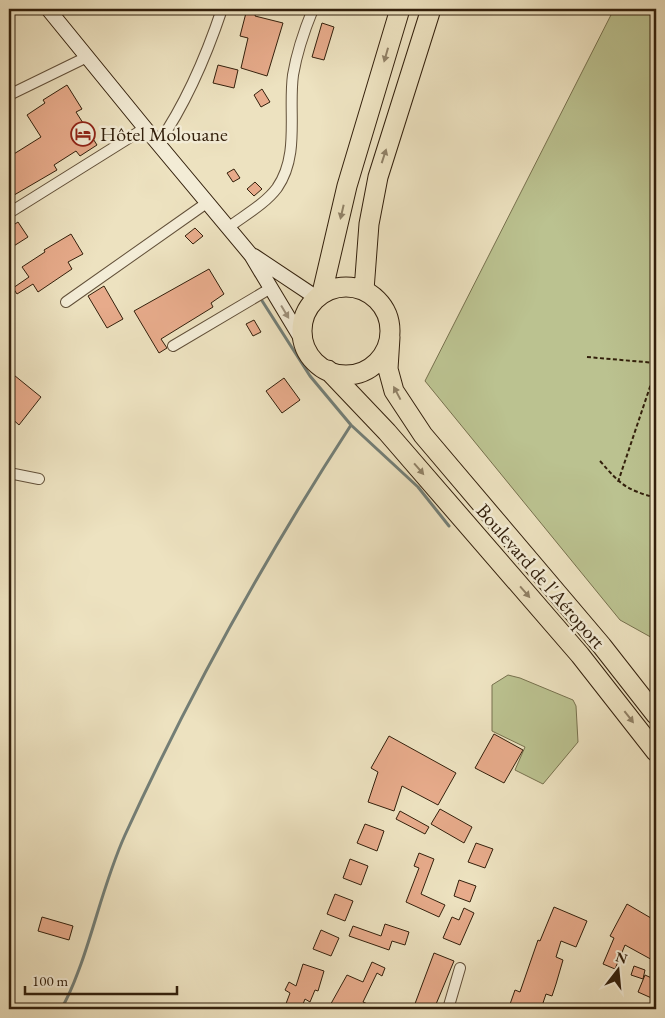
<svg xmlns="http://www.w3.org/2000/svg" width="665" height="1018" font-family="'EB Garamond',serif">
  <style>
    .green { fill: #bbc290; stroke: #77714e }
    .lines { fill: none; stroke-linecap: round; stroke-linejoin: round }
    .stream { stroke: #737e76; stroke-width: 3 }
    .building { fill: #e7ab8b; stroke: #33200c }
    .street-casing { stroke: #625039; stroke-width: 12 }
    .secondary-casing { stroke: #33200c; stroke-width: 16 }
    .highway-casing { stroke: #33200c; stroke-width: 21 }
    .path { stroke: #33200c; stroke-width: 2; stroke-dasharray: 4 2.5; stroke-linecap: butt }
    .street { stroke: #f3ecd6; stroke-width: 10 }
    .secondary { stroke: #f3ecd6; stroke-width: 14 }
    .highway { stroke: #ede2c0; stroke-width: 19 }
    .oneway { fill: #908166 }
    .oneway2 { fill: #9d907b }
    .labels { text-anchor: middle; stroke-width: 5; stroke-linejoin: round; paint-order: stroke }
    .poi-label { font-size: 20px; fill: #33200c; stroke: #f3ecd6; text-anchor: start }
    .street-label { font-size: 20px; fill: #33200c; stroke: #f3ecd6 }
  </style>
  <rect width="100%" height="100%" fill="#ede2c0"/>
  <filter id="stains"><feTurbulence type="fractalNoise" baseFrequency=".004" numOctaves="4"/><feColorMatrix values="0 0 0 0 .2 0 0 0 0 .09 0 0 0 0 .02 0 0 0 .5 -.17"/></filter>
  <radialGradient id="worn" r=".72"><stop offset=".6" stop-color="#630" stop-opacity="0"/><stop offset="1" stop-color="#630" stop-opacity=".3"/></radialGradient>
  <path class="green" d="M614,9H656V640L620,620L425,381Z
    M508,675L520,678L573,700L576,706L578,742L543,784L515,770L525,747L492,731V685Z"/>
  <g class="lines">
    <path class="stream" d="M259,296L310,376L351,425L418,487L449,526
      M61,1009C70,995 75,980 81,964C96,922 106,877 125,835C190,693 266,556 351,425"/>
  </g>
  <path class="building" d="M247,9L256,12L255,16L283,23L267,76L241,68L248,38L240,36Z
    M322,23L334,27L324,60L312,57Z
    M218,65L238,70L234,88L213,83Z
    M67,85L82,109L76,112L97,145L80,156L76,151L54,165L57,170L9,198V157L41,137L27,115L45,103L43,100Z
    M262,89L270,102L261,107L254,95Z
    M234,169L240,178L233,182L227,173Z
    M255,182L262,189L254,196L247,189Z
    M18,222L28,237L9,249V228Z
    M195,228L203,236L193,244L185,236Z
    M71,234L83,254L68,262L72,269L38,292L33,284L17,294L13,288L29,277L22,267L45,252L44,250Z
    M209,269L224,294L211,303L213,307L161,339L167,348L159,353L134,311Z
    M104,286L123,319L107,328L88,296Z
    M254,320L261,332L253,336L246,324Z
    M9,371L41,397L19,425L9,416Z
    M284,378L300,400L282,413L266,391Z
    M494,734L523,750L504,783L475,768Z
    M389,736L456,773L438,805L402,786L394,811L368,802L378,772L371,768Z
    M440,809L472,827L464,843L431,824Z
    M400,811L429,827L425,834L396,819Z
    M365,824L384,831L377,851L357,843Z
    M476,843L493,849L485,868L468,862Z
    M419,853L434,859L421,894L445,905L439,917L406,902L419,868L414,866Z
    M350,859L368,866L361,885L343,878Z
    M459,880L476,886L470,902L454,896Z
    M335,894L353,901L345,921L327,914Z
    M627,904L656,921V962L625,945L615,969L603,964L614,938L610,936Z
    M554,907L587,921L576,947L561,941L556,957L563,960L556,984L552,996L546,994L541,1009H517L509,1007L515,990L520,992L538,940L540,941Z
    M464,908L474,913L460,945L443,938L452,917L459,920Z
    M42,917L73,926L69,940L38,931Z
    M385,924L409,932L405,945L392,941L389,950L349,936L353,926L381,936Z
    M321,930L339,938L331,956L313,949Z
    M434,953L454,961L434,1009H413Z
    M372,962L385,968L382,976L377,973L363,1002L379,1009H328L347,975L363,982Z
    M303,964L324,971L318,991L315,990L310,1002L305,999L301,1009H284L290,993L285,990L289,982L296,986Z
    M634,966L645,970L643,979L631,975Z
    M645,975L656,980V1000L638,992Z"/>
  <g class="lines">
    <g class="street-casing">
      <path id="street" d="M9,95L87,57
        M158,144C187,102 206,57 222,9
        M9,213L145,128
        M229,227C245,215 265,204 277,188C300,155 288,112 293,75C297,51 304,31 313,9
        M66,302L208,202
        M173,346L271,288
        M9,473L39,479
        M448,1009L460,968"/>
    </g>
    <g class="secondary-casing">
      <path id="secondary" d="M48,9L145,128L251,255L305,345
        M254,256L317,298"/>
    </g>
    <g class="highway-casing">
      <path id="highway" d="M302 331a44 44 0 1 1 88 0a44 44 0 1 1-88 0Z
        M364,290L369,224L378,177L431,9
        M322,293L347,186L400,9
        M390,337L388,369L394,391L423,435L602,646L656,715
        M328,370L387,432L580,655L656,752"/>
    </g>
    <path class="path" d="M587,357L656,363
      M600,461C621,485 625,489 656,498
      M618,482L656,369"/>
    <use href="#street" class="street"/>
    <use href="#secondary" class="secondary"/>
    <use href="#highway" class="highway"/>
  </g>
  <defs><path id="oneway-solid" d="M-6-.8H1V-3.2L6.5 0L1 3.2V.8H-6Z" transform="scale(1.25)"/></defs>
  <g class="oneway">
    <use href="#oneway-solid" transform="translate(386 55) rotate(106)"/>
    <use href="#oneway-solid" transform="translate(384 156) rotate(-72)"/>
    <use href="#oneway-solid" transform="translate(342 212) rotate(103)"/>
    <use href="#oneway-solid" transform="translate(397 393) rotate(-118)"/>
    <use href="#oneway-solid" transform="translate(419 469) rotate(49)"/>
    <use href="#oneway-solid" transform="translate(525 592) rotate(49)"/>
    <use href="#oneway-solid" transform="translate(629 717) rotate(52)"/>
  </g>
  <use class="oneway2" href="#oneway-solid" transform="translate(285 312) rotate(59)"/>
  <defs>
    <g id="hotel-ring" transform="scale(1.25)"><circle r="9.5" fill="#f3ecd6" stroke="#8f2418" stroke-width="1.5"/><path d="M-6-4.5h1.5V1H6V5H4.5V3h-9V5H-6ZM-4 0a1.8 1.8 0 1 1 3.6 0ZM.5 0V-2.5h3Q6-2.5 6 0Z" fill="#8f2418"/></g>
  </defs>
  <g fill-rule="evenodd">
    <use href="#hotel-ring" x="83" y="134"/>
  </g>
  <g class="labels">
    <g class="poi-label">
      <text x="100" y="141">Hôtel Molouane</text>
    </g>
    <g class="street-label">
      <text transform="translate(541 576) rotate(49)" y="7">Boulevard de l'Aéroport</text>
    </g>
  </g>
  <rect width="665" height="1018" fill="none" stroke="#ede2c0" stroke-width="30"/>
  <rect x="10" y="10" width="645" height="998" fill="none" stroke="#33200c" stroke-width="2.5"/>
  <rect x="15" y="15" width="635" height="988" fill="none" stroke="#33200c"/>
  <g transform="translate(618 970) rotate(16)" stroke="#f3ecd6" stroke-width="4" paint-order="stroke">
  <path d="M0-4L9 19L0 12L-9 19Z" fill="#33200c"/>
  <text y="-8" font-size="14" font-weight="bold" text-anchor="middle" fill="#33200c">N</text>
  </g>
  <path d="M25 986v8h152v-8" fill="none" stroke="#33200c" stroke-width="2.5"/>
  <text x="32" y="986" font-size="15" fill="#33200c" stroke="#f3ecd6" stroke-width="4" paint-order="stroke">100 m</text>
  <rect width="100%" height="100%" filter="url(#stains)"/>
  <rect width="100%" height="100%" fill="url(#worn)"/>
</svg>
